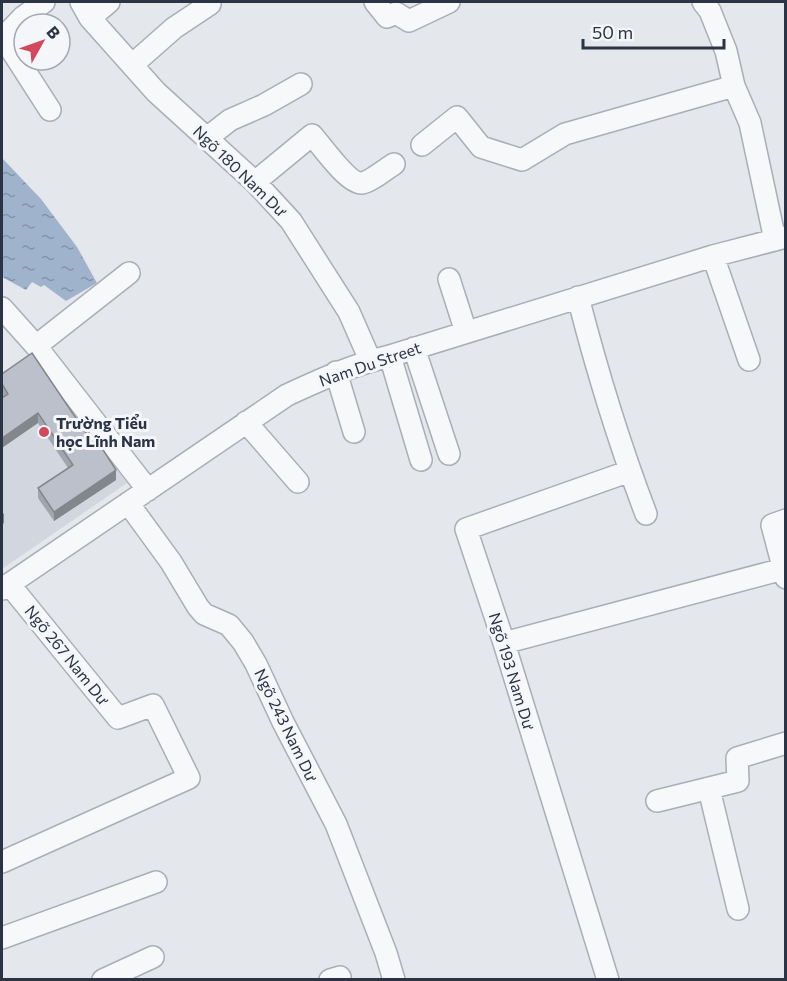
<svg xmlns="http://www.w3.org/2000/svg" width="787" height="981" font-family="Commissioner,sans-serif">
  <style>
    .built { fill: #d2d6de }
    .water { fill: url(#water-ripples) }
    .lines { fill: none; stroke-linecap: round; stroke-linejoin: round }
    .minor-casing { stroke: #a9aeb7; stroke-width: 24 }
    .minor { stroke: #f7f8fa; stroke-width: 21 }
    .wall { fill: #a1a5ae }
    .shaded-wall { fill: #83868d }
    .building { fill: #bbc0ca; stroke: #83868d; stroke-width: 1.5 }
    .poi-dot { fill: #d1495b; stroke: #f4f6f9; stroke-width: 2 }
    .labels { text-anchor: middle; stroke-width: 6; stroke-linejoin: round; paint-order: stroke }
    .street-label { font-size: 16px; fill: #2b3445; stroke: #f4f6f9 }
    .poi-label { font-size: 16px; font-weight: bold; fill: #2b3445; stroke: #f4f6f9; text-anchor: start }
  </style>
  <defs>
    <pattern id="water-ripples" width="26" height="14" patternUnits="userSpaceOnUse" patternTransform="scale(1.5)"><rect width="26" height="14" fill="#9fb4cc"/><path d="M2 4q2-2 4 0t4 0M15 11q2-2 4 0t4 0" fill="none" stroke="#8293a7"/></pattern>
  </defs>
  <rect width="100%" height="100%" fill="#e4e7ec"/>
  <path class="built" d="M28,356L127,483L2,569V381Z"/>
  <path class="water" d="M2,158L41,199L77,247L97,283L66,301L44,285L41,287L32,282L26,290L2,277Z"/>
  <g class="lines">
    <g class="minor-casing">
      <path id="minor" d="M81,2L90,18L156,92L255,182L291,221L349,312L370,360
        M375,2L387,17L396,13L409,21L449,2
        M703,2L710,11L726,51L734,86L750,123L775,240
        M90,18L109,2
        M3,37L50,110
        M2,39L23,17L44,2
        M132,65L174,28L210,4
        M207,138L230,120L264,105L301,84
        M422,145L457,117L481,147L522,160L565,134L734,86
        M255,182L312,135C321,145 348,184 362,183C370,182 386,169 394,164
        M713,256L749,360
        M449,279L466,332
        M578,297C597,371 619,443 646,514
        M2,308L36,346L148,490
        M36,346L129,273
        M414,348L449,454
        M390,356L421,460
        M336,372L354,432
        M246,422L298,482
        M128,503L171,562L198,607L204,614L229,625L243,642L256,664L283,722L336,824L386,953L394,980
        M786,520L772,525L786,578
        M2,589L287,395C322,379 352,365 390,356L713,256L786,237
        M504,643L783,569
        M709,789L738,909
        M657,801L738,781L737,758L786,743
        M2,862L189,778L153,705L118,718L9,584
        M2,938L156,882
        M103,980L153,957
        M330,980L340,977
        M608,980L504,643L466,529L630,471"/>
    </g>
    <use href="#minor" class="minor"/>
  </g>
  <path class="wall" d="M2,374L116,480L54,521L38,498V488L68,468L38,423L3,397L2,394Z"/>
  <path class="shaded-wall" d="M38,413V423L2,448V438Z
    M116,470V480L54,521V512Z
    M4,513V523L2,525V515Z"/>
  <path class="building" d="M32,353L96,448L100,445L116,470L54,512L38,488L73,465L38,413L2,438V398L8,394L2,384V374Z"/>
  <circle class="poi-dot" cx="44" cy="432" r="6"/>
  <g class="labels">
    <g class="street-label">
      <text transform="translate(240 171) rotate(44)" y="6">Ngõ 180 Nam Dư</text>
      <text transform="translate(370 364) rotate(-19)" y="6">Nam Du Street</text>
      <text transform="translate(67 655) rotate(51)" y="6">Ngõ 267 Nam Dư</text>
      <text transform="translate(512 671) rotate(73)" y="6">Ngõ 193 Nam Dư</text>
      <text transform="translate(286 725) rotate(64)" y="6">Ngõ 243 Nam Dư</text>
    </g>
    <g class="poi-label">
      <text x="56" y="429">Trường Tiểu<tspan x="56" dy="18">học Lĩnh Nam</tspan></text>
    </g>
  </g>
  <rect width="787" height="981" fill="none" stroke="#2b3445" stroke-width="6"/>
  <g transform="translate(42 42) rotate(50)"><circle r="28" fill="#f4f6f9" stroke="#a4a8b1" stroke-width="1.5"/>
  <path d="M0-4.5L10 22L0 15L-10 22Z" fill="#d1495b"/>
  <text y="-9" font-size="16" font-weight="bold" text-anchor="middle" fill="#2b3445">B</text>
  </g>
  <path d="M583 39v9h141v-9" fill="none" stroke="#2b3445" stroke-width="3"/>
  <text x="592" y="39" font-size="18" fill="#2b3445" stroke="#f4f6f9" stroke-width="4.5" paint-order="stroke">50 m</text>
</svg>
